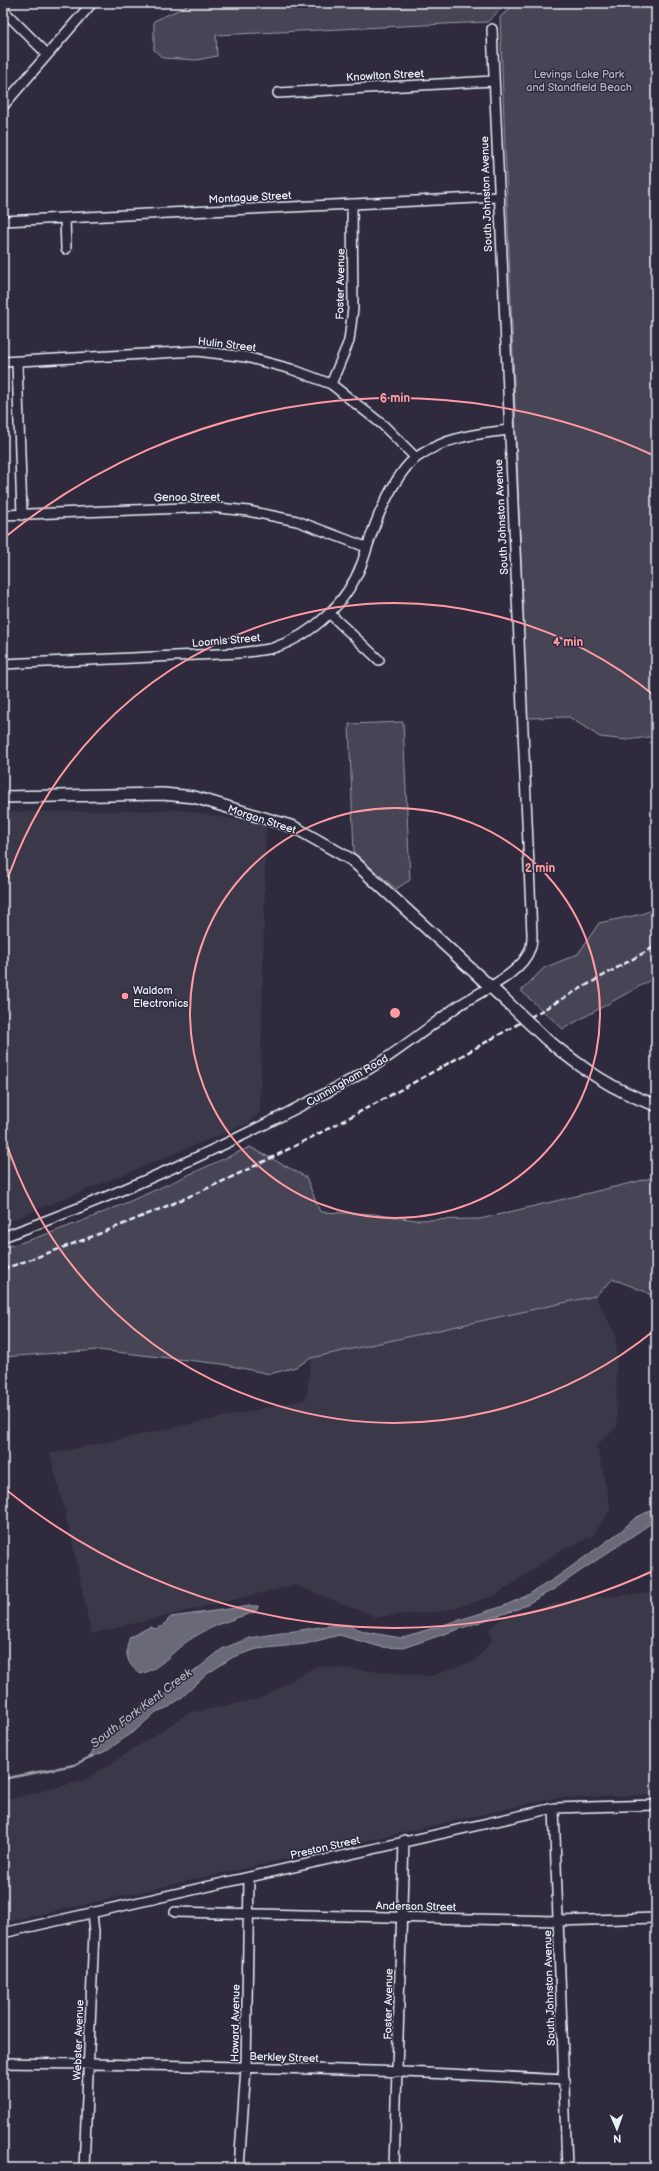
<svg xmlns="http://www.w3.org/2000/svg" width="659" height="2171" font-family="'Balsamiq Sans',sans-serif">
  <style>
    .built { fill: #3b3749 }
    .green { fill: #464455; stroke: #979aa6 }
    .water { fill: #696978; stroke: #9c9fab }
    .lines { fill: none; stroke-linecap: round; stroke-linejoin: round }
    .stream { stroke: #9c9fab; stroke-width: 2.5 }
    .minor-casing { stroke: #e8f1f8; stroke-width: 12 }
    .major-casing { stroke: #e8f1f8; stroke-width: 14 }
    .minor { stroke: #2f2a3d; stroke-width: 9 }
    .major { stroke: #2f2a3d; stroke-width: 11 }
    .rail { stroke: #e8f1f8; stroke-width: 2.5; stroke-dasharray: 6 3; stroke-linecap: butt }
    .major-bridge-casing { stroke: #e8f1f8; stroke-width: 14; stroke-linecap: butt }
    .major-bridge { stroke: #2f2a3d; stroke-width: 11 }
    .ring { fill: none; stroke: #ff9aa2; stroke-width: 2 }
    .poi-dot { fill: #ff9aa2; stroke: #2f2a3d; stroke-width: 1.5 }
    .labels { text-anchor: middle; stroke-width: 3; stroke-linejoin: round; paint-order: stroke }
    .park-label { font-size: 11px; fill: #afb4bf; stroke: #2f2a3d }
    .street-label { font-size: 11px; fill: #e8f1f8; stroke: #2f2a3d }
    .poi-label { font-size: 11px; fill: #e8f1f8; stroke: #2f2a3d; text-anchor: start }
    .water-label { font-size: 12px; font-style: italic; fill: #afb4be; stroke: #2f2a3d }
    .centre { fill: #ff9aa2; stroke: #2f2a3d; stroke-width: 2 }
    .ring-label { font-size: 12px; text-anchor: middle; font-weight: bold; fill: #ff9aa2; stroke: #2f2a3d; stroke-width: 3; stroke-linejoin: round; paint-order: stroke }
  </style>
  <rect width="100%" height="100%" fill="#2f2a3d"/>
  <filter id="ink" filterUnits="userSpaceOnUse"><feTurbulence type="fractalNoise" baseFrequency=".025" numOctaves="2"/><feDisplacementMap in="SourceGraphic" scale="8" xChannelSelector="R" yChannelSelector="G"/><feConvolveMatrix kernelMatrix="1 2 1 2 8 2 1 2 1" color-interpolation-filters="sRGB"/></filter>
  <g filter="url(#ink)">
    <path class="built" d="M182,810L266,825L260,1112L249,1123L3,1224V812Z
      M595,1296L616,1335L617,1427L597,1445L611,1509L593,1536L560,1551L495,1596L444,1611L376,1617L295,1585L91,1634L73,1544L50,1454L306,1399L311,1358Z
      M656,1593V1795L555,1798L3,1923V1801L85,1780L189,1713L262,1698L316,1666L431,1676L475,1661L492,1640L489,1628L507,1615L578,1598Z"/>
    <path class="green" d="M193,3H508L487,22L216,35L217,56L197,60L163,58L154,50V21Z
      M516,3H656V736L627,740L600,737L569,717L527,718L500,17Z
      M403,722L410,880L396,889L354,853L349,724Z
      M656,908V977L563,1029L521,991L544,968L578,954L599,923L642,914Z
      M250,1147L306,1177L320,1212L373,1214L416,1220L480,1219L656,1177V1299L646,1292L613,1279L595,1296L311,1358L296,1367L270,1374L222,1364L98,1350L3,1357V1248C88,1224 169,1183 250,1147Z"/>
    <path class="water" d="M656,1508V1520L554,1589L518,1609L403,1648L381,1647L339,1635L305,1644L257,1649L233,1657L207,1674L181,1698L169,1707L156,1712L136,1730L106,1751L90,1758L96,1744L124,1724L144,1704L165,1695L222,1649L249,1638L327,1626L348,1625L366,1632L401,1638L504,1606L526,1596L557,1577L621,1531L635,1518Z
      M250,1606H259L255,1612C232,1619 205,1628 185,1643C170,1654 161,1668 141,1674C126,1665 124,1652 130,1637L150,1627L156,1629L162,1626L171,1617Z"/>
    <g class="lines">
      <path class="stream" d="M3,1779L74,1765L92,1756"/>
      <g class="minor-casing">
        <path id="minor" d="M3,10L47,54
          M278,93L493,81
          M3,106L92,3
          M65,218L66,249
          M3,221L498,197
          M3,362L197,351L246,357L291,369L331,384L383,425L416,458
          M17,362L22,515
          M331,384L349,341L353,308L352,204
          M3,515L210,507L248,511L297,521L366,547
          M330,614L379,660
          M3,664L240,653C250,651 262,651 273,648C313,635 347,603 362,563C369,543 374,523 384,504C391,489 403,467 417,457C446,437 475,434 509,430
          M3,1237C101,1201 197,1160 289,1112C318,1097 347,1083 374,1066C403,1048 430,1026 458,1006C479,992 522,974 530,949C532,945 532,939 532,934L492,29
          M554,1808L567,2168
          M175,1912L558,1921L656,1918
          M3,1933L554,1808L656,1805
          M3,2063C190,2065 378,2069 565,2080
          M84,2168L94,1932L92,1914
          M239,2168L246,2068L249,1877
          M394,2168L404,1840"/>
      </g>
      <g class="major-casing">
        <path id="major" d="M3,797L163,794L194,797L294,827L352,860L507,1002
          M545,1038C580,1067 613,1091 656,1105"/>
      </g>
      <use href="#minor" class="minor"/>
      <use href="#major" class="major"/>
      <path class="rail" d="M3,1269C93,1238 182,1202 267,1160C399,1094 527,1018 656,946"/>
      <g class="major-bridge-casing">
        <path id="major-bridge" d="M507,1002L545,1038"/>
      </g>
      <use href="#major-bridge" class="major-bridge"/>
    </g>
  </g>
  <g class="ring">
    <circle cx="395" cy="1013" r="205"/>
    <path d="M656 1329A410 410 0 0 1 4 1136M4 890A410 410 0 0 1 656 697"/>
    <path d="M655 1570A615 615 0 0 1 4 1488M4 538A615 615 0 0 1 655 456"/>
  </g>
  <circle class="poi-dot" cx="125" cy="996" r="4"/>
  <g class="labels">
    <g class="park-label">
      <text x="579" y="78">Levings Lake Park<tspan x="579" dy="13">and Standfield Beach</tspan></text>
    </g>
    <g class="street-label">
      <text transform="translate(385 75) rotate(-3)" y="4">Knowlton Street</text>
      <text transform="translate(486 194) rotate(-92)" y="4">South Johnston Avenue</text>
      <text transform="translate(250 197) rotate(-3)" y="4">Montague Street</text>
      <text transform="translate(340 284) rotate(-89)" y="4">Foster Avenue</text>
      <text transform="translate(227 344) rotate(7)" y="4">Hulin Street</text>
      <text x="187" y="501">Genoa Street</text>
      <text transform="translate(501 517) rotate(-93)" y="4">South Johnston Avenue</text>
      <text transform="translate(226 640) rotate(-5)" y="4">Loomis Street</text>
      <text transform="translate(262 819) rotate(18)" y="4">Morgan Street</text>
      <text transform="translate(347 1080) rotate(-30)" y="4">Cunningham Road</text>
      <text transform="translate(325 1847) rotate(-13)" y="4">Preston Street</text>
      <text transform="translate(416 1906) rotate(1)" y="4">Anderson Street</text>
      <text transform="translate(549 1988) rotate(-92)" y="4">South Johnston Avenue</text>
      <text transform="translate(388 2004) rotate(-89)" y="4">Foster Avenue</text>
      <text transform="translate(235 2023) rotate(-89)" y="4">Howard Avenue</text>
      <text transform="translate(78 2040) rotate(-88)" y="4">Webster Avenue</text>
      <text transform="translate(284 2057) rotate(2)" y="4">Berkley Street</text>
    </g>
    <g class="poi-label">
      <text x="133" y="994">Waldom<tspan x="133" dy="13">Electronics</tspan></text>
    </g>
    <g class="water-label">
      <text transform="translate(141 1708) rotate(-37)" y="4">South Fork Kent Creek</text>
    </g>
  </g>
  <circle cx="395" cy="1013" r="6" class="centre"/>
  <g class="ring-label">
    <text x="395" y="402">6 min</text>
    <text x="568" y="646">4 min</text>
    <text x="540" y="872">2 min</text>
  </g>
  <rect width="659" height="2171" fill="none" stroke="#2f2a3d" stroke-width="16"/>
  <rect x="8" y="8" width="643" height="2155" fill="none" stroke="#e8f1f8" stroke-width="1.5" filter="url(#ink)"/>
  <g transform="translate(617 2129) rotate(178)" stroke="#2f2a3d" stroke-width="3" paint-order="stroke">
  <path d="M0-3L7 15L0 10L-7 15Z" fill="#e8f1f8"/>
  <text y="-6" font-size="11" font-weight="bold" text-anchor="middle" fill="#e8f1f8">N</text>
  </g>
</svg>
